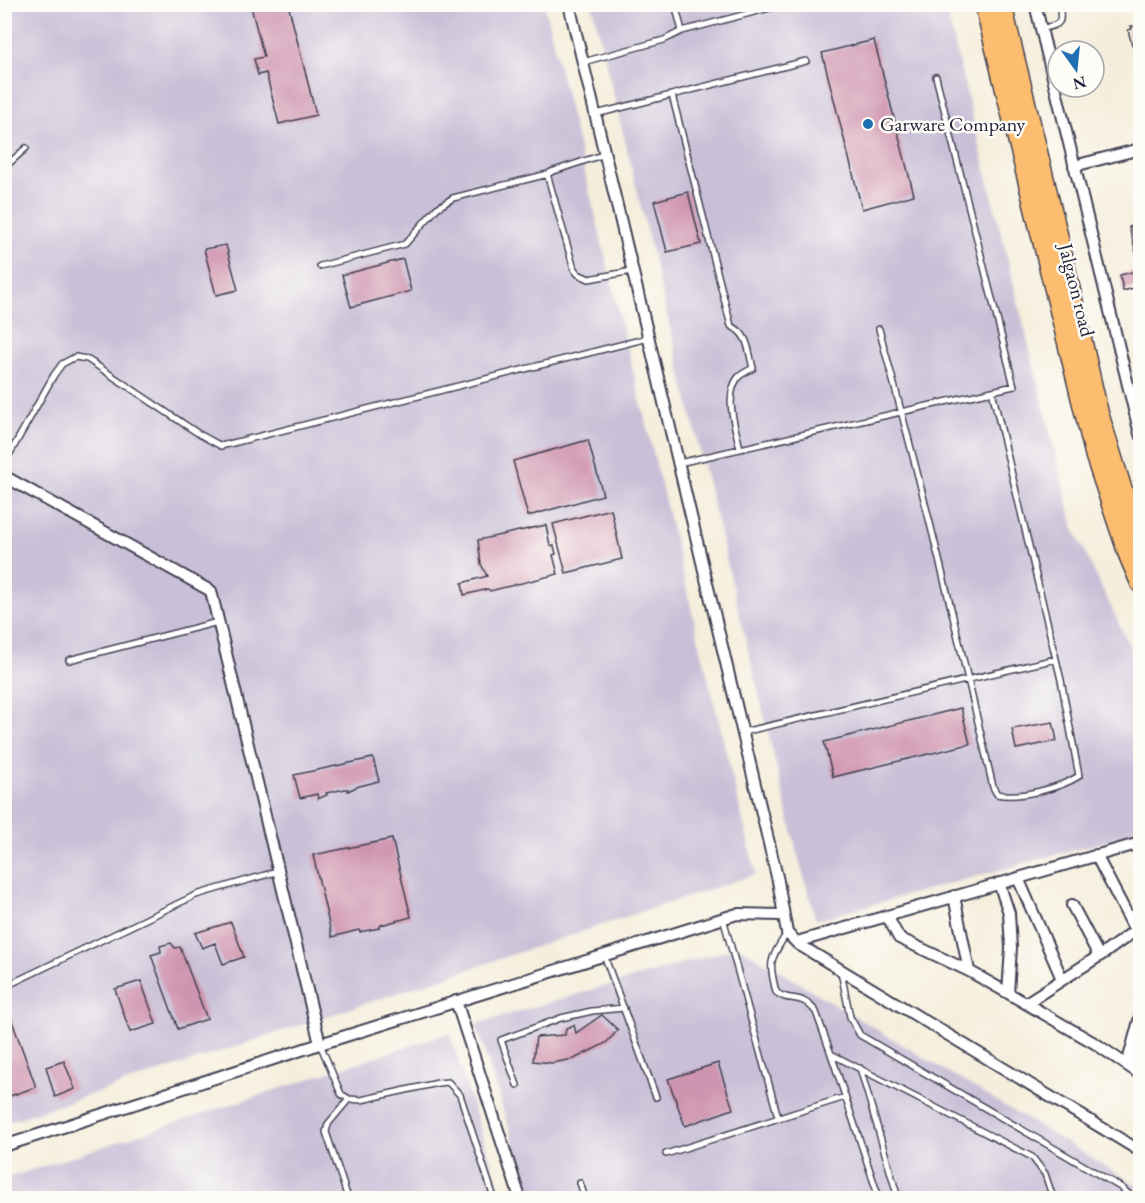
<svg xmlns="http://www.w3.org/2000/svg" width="1145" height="1203" font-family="'EB Garamond',serif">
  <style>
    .industrial { fill: #c9bfd7 }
    .building { fill: #cf94af }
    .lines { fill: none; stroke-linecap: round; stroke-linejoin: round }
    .service-casing { stroke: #424153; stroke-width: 8 }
    .minor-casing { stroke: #424153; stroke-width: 14 }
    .trunk-casing { stroke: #424153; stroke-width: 21 }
    .service { stroke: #fff; stroke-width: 5 }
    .minor { stroke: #fff; stroke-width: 10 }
    .trunk { stroke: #fcbd6f; stroke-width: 18 }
    .poi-dot { fill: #1f6fb2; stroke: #fdfcf7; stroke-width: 2 }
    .labels { text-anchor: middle; stroke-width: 5; stroke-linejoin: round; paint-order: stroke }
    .poi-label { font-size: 20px; fill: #22223b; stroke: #fdfcf7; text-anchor: start }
    .street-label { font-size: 20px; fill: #22223b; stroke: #fdfcf7 }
  </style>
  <rect width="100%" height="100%" fill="#fdfcf7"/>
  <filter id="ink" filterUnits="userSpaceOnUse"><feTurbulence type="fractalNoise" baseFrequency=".0167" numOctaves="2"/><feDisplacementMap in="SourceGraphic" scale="12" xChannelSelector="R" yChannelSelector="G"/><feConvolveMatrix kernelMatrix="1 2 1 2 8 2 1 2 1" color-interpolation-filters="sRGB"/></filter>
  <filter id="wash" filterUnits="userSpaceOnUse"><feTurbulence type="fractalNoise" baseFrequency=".008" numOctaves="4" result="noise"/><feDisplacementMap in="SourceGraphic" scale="24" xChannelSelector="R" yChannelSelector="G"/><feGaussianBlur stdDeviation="1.35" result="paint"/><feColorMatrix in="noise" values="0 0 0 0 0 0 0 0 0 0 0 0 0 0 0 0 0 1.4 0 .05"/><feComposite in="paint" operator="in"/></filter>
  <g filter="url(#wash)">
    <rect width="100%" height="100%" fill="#f5eedc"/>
    <path class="industrial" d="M4,5H544L756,874L5,1123Z
      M592,5H945L1074,529L1140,668V832L816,920L799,860Z
      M739,947L1140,1187V1198H531L476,1024Z
      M449,1033L503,1198H5L4,1179Z"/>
    <g id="blocks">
      <path class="building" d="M259,4H288L316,115L279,124L266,73L258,75L254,59L264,57L251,7Z
        M1131,26L1140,27V48L1136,44L1132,45L1128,30L1132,29Z
        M874,40L914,195L862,209L822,53Z
        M688,192L701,244L667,252L654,201Z
        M1140,224V267L1129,227Z
        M226,245L238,290L216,295L204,249Z
        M403,259L411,291L351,307L342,275Z
        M1140,270V292L1138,287L1123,291L1120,275Z
        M588,440L603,495L528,516L513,461Z
        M611,509L622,559L566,573L553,524Z
        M546,525L550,546H554L556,554L553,555L558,574L490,591L488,589L464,595L462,583L487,576L481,564L478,540Z
        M961,708L970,744L833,777L824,742Z
        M1053,722L1057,741L1016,749L1012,729Z
        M373,758L379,781L356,787L348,791V789H345L326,793L327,795L318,799L317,794L300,798L294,775Z
        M392,839L411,917L381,925L379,928L360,932L359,930L332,937L313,855Z
        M231,922L244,957L223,964L215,943L202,948L195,933Z
        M171,943L175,948L180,947L207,1019L178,1029L151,955L161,952L160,946Z
        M141,981L156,1024L130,1032L115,989Z
        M9,1013L36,1087L10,1096L4,1081V1014Z
        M602,1015L618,1030L606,1043L574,1059L552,1063L533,1061L536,1037L565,1035L566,1028L574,1025L576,1033Z
        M64,1061L75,1089L55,1097L46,1067Z
        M718,1063L733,1109L685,1126L668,1079Z"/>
    </g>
  </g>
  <g filter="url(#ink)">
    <use href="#blocks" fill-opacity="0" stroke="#424153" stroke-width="1.5"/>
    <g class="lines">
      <g class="service-casing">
        <path id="service" d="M675,4L682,31
          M1041,29C1060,24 1063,25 1059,4
          M583,62L664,40L682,31L785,4
          M672,95L731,326C749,334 748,350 753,368C748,371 740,374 737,379C724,399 736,428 740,449
          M596,114L806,61
          M605,154L551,172L548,174V177L574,269L578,274L589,279L632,271
          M4,168L26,148
          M320,266L405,244L437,208L453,198L548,174
          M879,329C921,481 958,634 993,787L997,794C1018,799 1060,788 1079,776L1061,680L992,391
          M679,463L1014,386L936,77
          M4,464L54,375L62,364L75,357L87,359L199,434L221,446L648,338
          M69,660L218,622
          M743,732L1056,659
          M723,918L778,1117
          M787,933C770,960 768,961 776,992C790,1004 800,991 816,1012L831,1054L1032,1157L1045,1174L1053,1198
          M604,955L656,1097
          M841,972L850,1017L860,1035L1122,1188L1133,1198
          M4,987L196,895L279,871
          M320,1044L341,1094L349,1099L361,1100L438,1083L448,1082L460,1095L494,1198
          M831,1054L879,1198
          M860,1068L898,1198
          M517,1085L501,1040L561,1018L592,1011L624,1008
          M666,1154L845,1097
          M580,1183L585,1198
          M348,1198L326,1132L328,1124L349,1099"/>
      </g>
      <g class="minor-casing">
        <path id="minor" d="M569,4L778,881L787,933L798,944L1140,1151
          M1035,4L1140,434
          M1074,166L1140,149
          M4,476L211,591L320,1044
          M1096,855L1135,930
          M1018,878L1062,979
          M999,883L1009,913L1011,948L1008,993
          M954,896L969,971
          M1072,905L1099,956
          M887,916L899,938L969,971L1008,993L1096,1044L1140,1074
          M797,942L1140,843
          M456,1001L520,1198
          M1026,1003L1107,951L1140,927
          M1127,1065L1140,1017
          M4,1146L320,1044L737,914L783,915"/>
      </g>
      <g class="trunk-casing">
        <path id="trunk" d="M984,4L1095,457L1128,555L1140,583
          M1002,4L1058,234L1099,413L1121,484L1140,536"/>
      </g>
      <use href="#service" class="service"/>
      <use href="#minor" class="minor"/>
      <use href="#trunk" class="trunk"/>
    </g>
  </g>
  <circle class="poi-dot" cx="868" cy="124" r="6"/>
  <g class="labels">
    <g class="poi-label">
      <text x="880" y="131">Garware Company</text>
    </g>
    <g class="street-label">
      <text transform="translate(1077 290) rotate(76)" y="7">Jalgaon road</text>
    </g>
  </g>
  <rect width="1145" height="1203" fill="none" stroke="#fdfcf7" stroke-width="24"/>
  <g transform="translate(1076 69) rotate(165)"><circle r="28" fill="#fdfcf7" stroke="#a5a5ac" stroke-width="1.5"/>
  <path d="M0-4.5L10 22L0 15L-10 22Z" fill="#1f6fb2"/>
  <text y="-9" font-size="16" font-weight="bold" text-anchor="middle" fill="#22223b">N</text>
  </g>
</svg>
